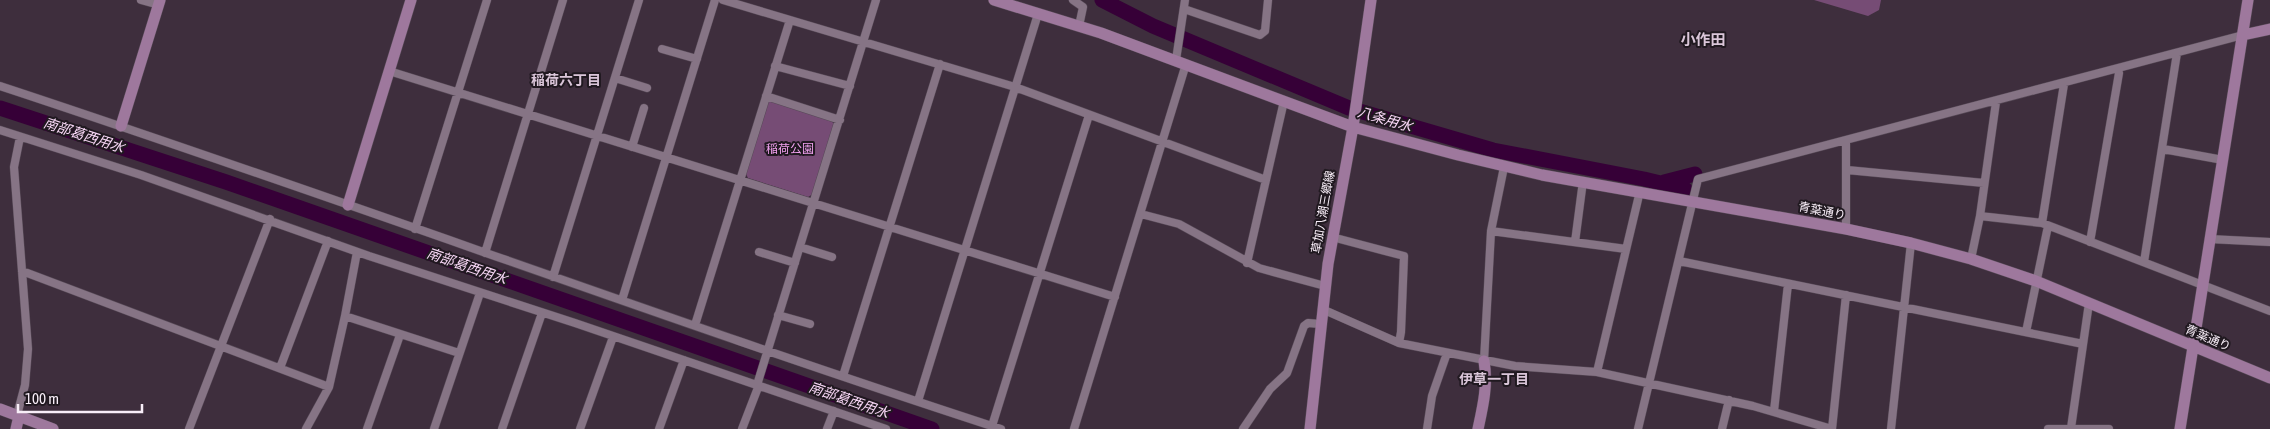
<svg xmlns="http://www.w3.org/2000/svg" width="2270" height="429" font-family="'Asap Condensed','Noto Sans JP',sans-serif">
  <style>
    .green { fill: #764c75 }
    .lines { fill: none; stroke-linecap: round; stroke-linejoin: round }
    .river { stroke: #360037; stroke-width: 15 }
    .street-casing { stroke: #574a57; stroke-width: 9 }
    .secondary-casing { stroke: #574a57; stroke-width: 12 }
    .street { stroke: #867485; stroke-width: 8 }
    .secondary { stroke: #9e789d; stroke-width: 11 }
    .labels { text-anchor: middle; stroke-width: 4; stroke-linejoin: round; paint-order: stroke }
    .park-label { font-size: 12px; fill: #f1a1ef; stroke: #201920 }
    .street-label { font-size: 12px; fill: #f8eef8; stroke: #201920 }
    .neighbourhood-label { font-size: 14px; font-weight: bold; fill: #dac6d9; stroke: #201920 }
    .water-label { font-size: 14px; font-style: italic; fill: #f9d8f7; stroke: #201920 }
    .quarter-label { font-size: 15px; font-weight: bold; fill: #dac6d9; stroke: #201920 }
  </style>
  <rect width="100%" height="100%" fill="#3e2e3d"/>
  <path class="green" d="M1814,0H1881L1879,10L1868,16Z
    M771,101L832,121L834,125L813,194L808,197L748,178L746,174L768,103Z"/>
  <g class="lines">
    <path class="river" d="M1102,0L1153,26L1349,108L1493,150L1644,179L1685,189
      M0,108L226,182L932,429
      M1664,182L1695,174"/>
    <g class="street-casing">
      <path id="street" d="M141,0L159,5
        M723,0L1015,87L1266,180
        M1073,0L1083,7L1079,26
        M1184,9L1260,35L1265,31L1268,0
        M662,49L697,59
        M1176,60L1185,0
        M775,66L850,86
        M389,71L1115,297
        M615,78L647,88
        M0,86C335,196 665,320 1001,429
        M766,96L840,120
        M0,130L141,175L369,256L575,323L886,429
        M1846,140V229
        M632,147L644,108
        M2163,149L2223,160
        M1847,170L1984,183
        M1141,214L1179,224L1259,268L1325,286
        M1980,216L2042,223L2270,311
        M2042,223L2064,84
        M415,229L487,0
        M1491,231L1626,249
        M1332,237L1404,256L1401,332L1399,343
        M2209,239L2270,242
        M1575,242L1583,181
        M2090,242L2119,73L2118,69
        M800,247L832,257
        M759,252L795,263
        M485,253L563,0
        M1971,259L1980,216L1996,102
        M1679,261L2083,344
        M2144,262L2177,53
        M1247,263L1284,101
        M22,271L329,387
        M553,277L639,0
        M622,300L715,0
        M1322,309L1399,343L1515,366L1597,372L1753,406L1832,429
        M778,315L810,324
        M345,316L459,353
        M695,325L790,20
        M2026,332L2048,226
        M1484,361L1491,231L1504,167
        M280,368L328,241
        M1597,372L1640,191
        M843,376L940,64
        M757,385L876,0
        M918,401L1038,14
        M1774,411L1788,284
        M17,415L25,385L28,349L14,167L20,137
        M992,426L1089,115
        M2071,428L2089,303
        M189,429L270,219
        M306,429L329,387L345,316L357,252
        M367,429L400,335
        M434,429L480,293
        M502,429L542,313
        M580,429L613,337
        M659,429L684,360
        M742,429L759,385
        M827,429L834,411
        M1074,429L1186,64
        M1243,429L1270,389L1287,373L1304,326L1308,323L1320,324
        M1427,429L1432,396L1447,353
        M1638,429L1698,179L2243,35
        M1722,429L1729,400
        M1832,429L1846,295
        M1891,429L1911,243
        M2048,429H2109"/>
    </g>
    <g class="secondary-casing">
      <path id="secondary" d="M994,0L1101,33L1353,127L1458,155L1542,175L1846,229L1911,243L1971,259L2036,281L2270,378
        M2243,35L2270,29
        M121,126L160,0
        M348,205L411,0
        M0,409L53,429
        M16,429L19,416
        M1310,429L1328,264L1353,127L1371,0
        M1478,429C1483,406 1488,385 1484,361
        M2180,429L2248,0"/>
    </g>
    <use href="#street" class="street"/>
    <use href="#secondary" class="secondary"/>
  </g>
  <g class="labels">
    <g class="park-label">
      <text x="790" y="153">稲荷公園</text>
    </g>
    <g class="street-label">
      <text transform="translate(1822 211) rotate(11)" y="4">青葉通り</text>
      <text transform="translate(1323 212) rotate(-80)" y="4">草加八潮三郷線</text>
      <text transform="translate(2208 338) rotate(23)" y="4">青葉通り</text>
    </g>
    <g class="neighbourhood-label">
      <text x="566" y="85">稲荷六丁目</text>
      <text x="1494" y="384">伊草一丁目</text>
    </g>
    <g class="water-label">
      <text transform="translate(1385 119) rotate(16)" y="5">八条用水</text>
      <text transform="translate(84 135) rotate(18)" y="5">南部葛西用水</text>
      <text transform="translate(467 266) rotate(19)" y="5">南部葛西用水</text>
      <text transform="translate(849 400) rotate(19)" y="5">南部葛西用水</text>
    </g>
    <g class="quarter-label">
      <text x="1703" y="45">小作田</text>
    </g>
  </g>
  <path d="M18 404v8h124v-8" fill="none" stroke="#f8eef8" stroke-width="2.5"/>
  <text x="25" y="404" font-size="15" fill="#f8eef8" stroke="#201920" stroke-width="4" paint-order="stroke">100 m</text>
</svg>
